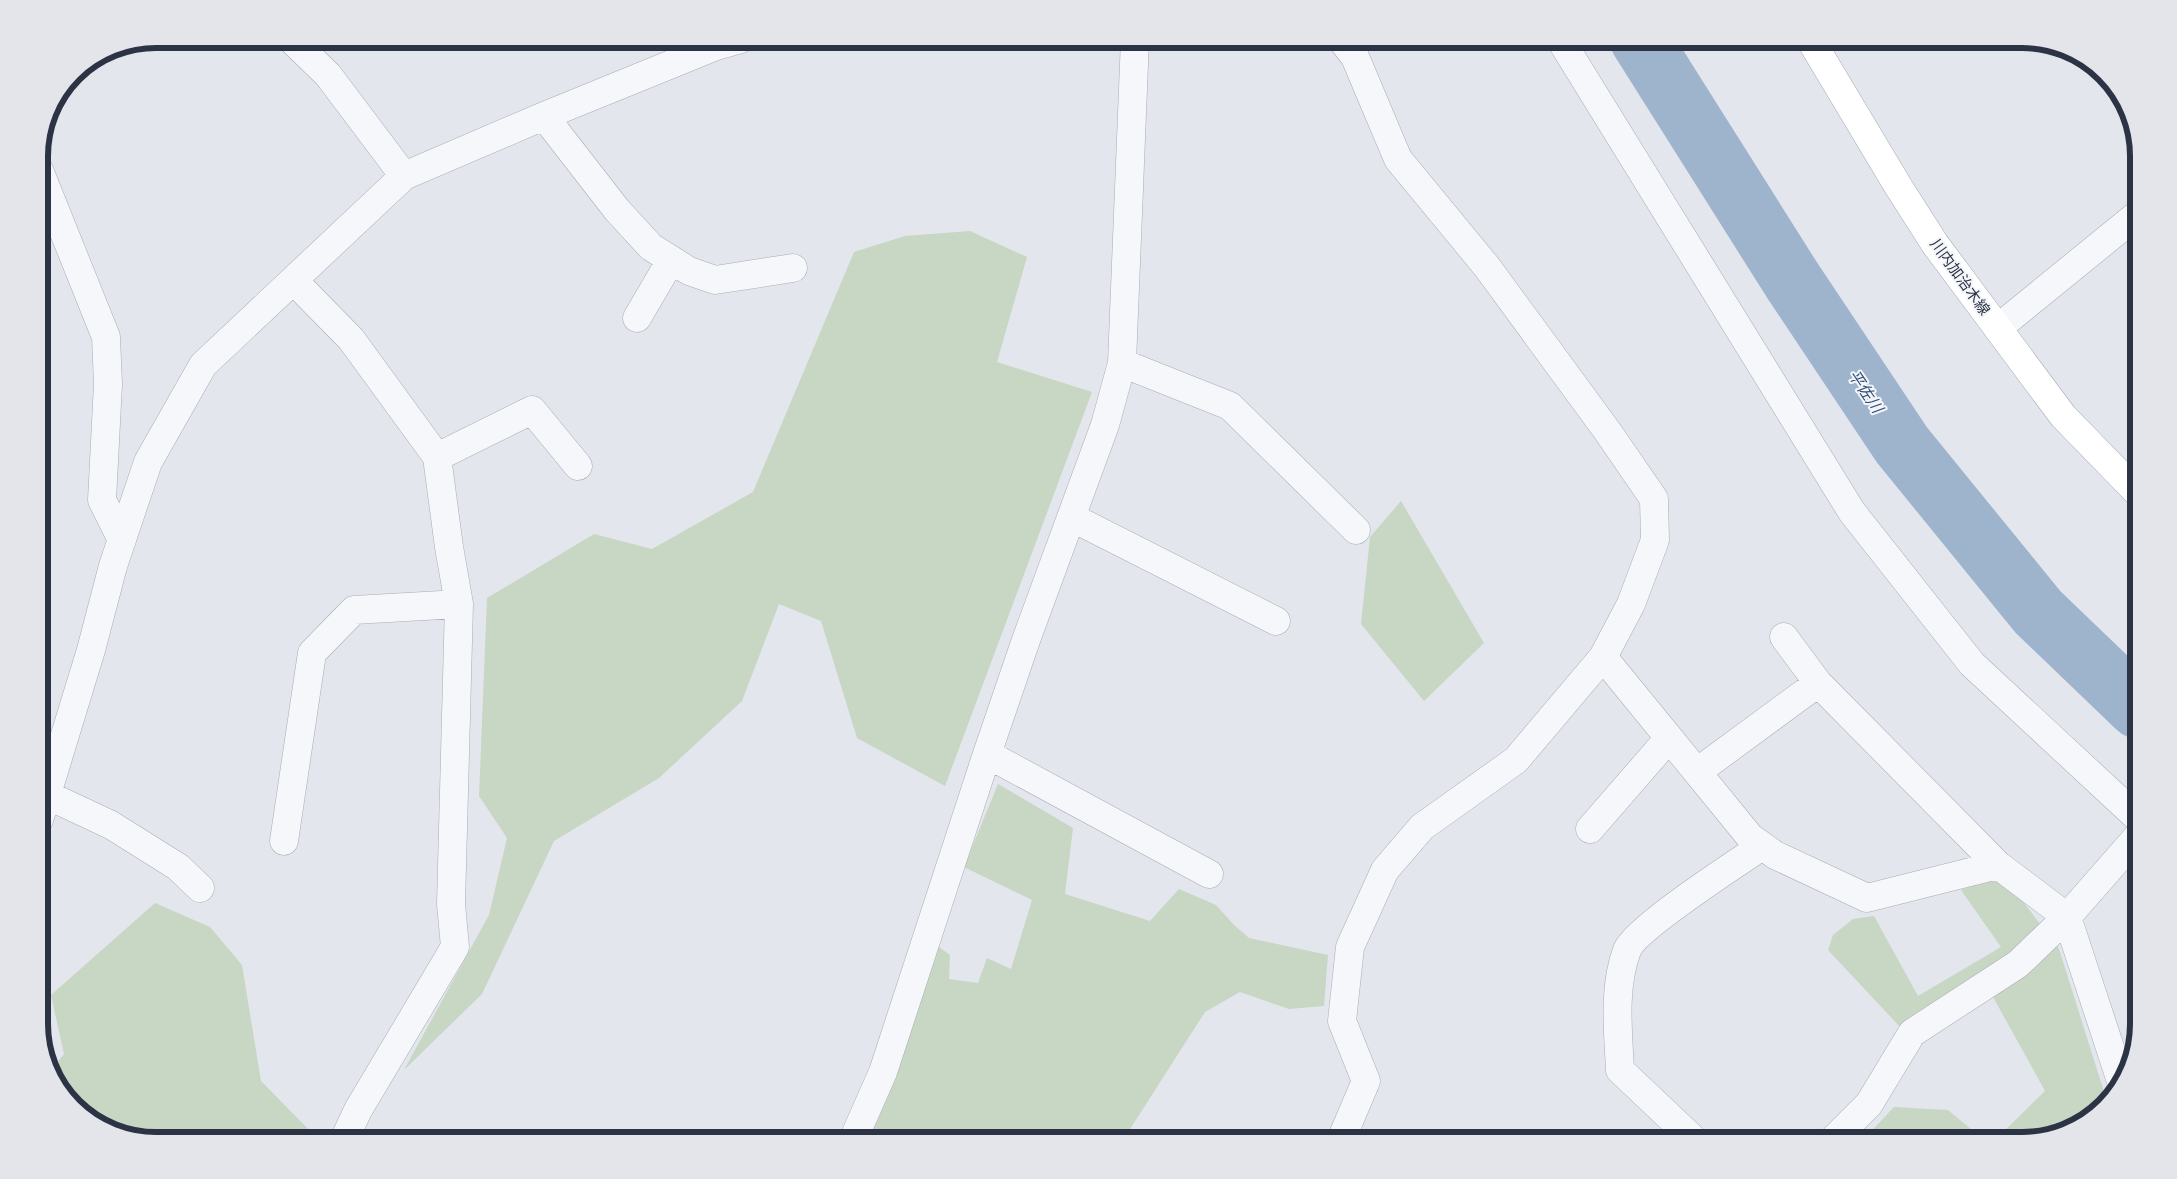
<svg xmlns="http://www.w3.org/2000/svg" width="2177" height="1179" font-family="Jost,'Noto Sans JP',sans-serif">
  <style>
    .green { fill: #c8d6c4 }
    .lines { fill: none; stroke-linecap: round; stroke-linejoin: round }
    .river { stroke: #9eb3cc; stroke-width: 61 }
    .street-casing { stroke: #a8adb6; stroke-width: 29 }
    .primary-casing { stroke: #a2aab8; stroke-width: 29 }
    .street { stroke: #f6f7fa; stroke-width: 28 }
    .primary { stroke: #fff; stroke-width: 28 }
    .labels { text-anchor: middle; stroke-width: 4; stroke-linejoin: round; paint-order: stroke }
    .street-label { font-size: 15px; fill: #2b3344; stroke: #f3f5f9 }
    .water-label { font-size: 16px; font-style: italic; fill: #345079; stroke: #f3f5f9 }
    .rim { fill: none; stroke: #2b3344; stroke-width: 6 }
  </style>
  <rect width="100%" height="100%" fill="#e3e6ec"/>
  <path class="green" d="M970,231L1027,257L997,362L1092,392L945,786L857,738L821,621L779,604L742,701L659,778L554,841L482,994L404,1070L489,915L507,838L479,796L487,598L594,534L652,549L753,492L854,252L905,236Z
    M1401,501L1484,643L1424,701L1361,624L1370,537Z
    M998,784L1073,828L1065,894L1150,921L1179,889L1216,905L1234,925L1249,938L1328,955L1324,1006L1289,1009L1240,992L1205,1012L1123,1140H950L946,1138L944,1140H868L893,1079L939,947L950,955L949,979L978,983L987,958L1011,969L1032,900L964,867Z
    M1994,877L2021,899L2059,949L2106,1098L2086,1121L2021,1140H1995L2045,1091L1982,977L1902,1029L1828,950L1833,935L1853,919L1874,916L1918,996L2001,947L1961,890Z
    M155,903L210,927L242,965L261,1081L317,1138L316,1140H156L104,1128L58,1088L52,1069L64,1054L51,995Z
    M1894,1107L1948,1110L1984,1140H1863Z"/>
  <g class="lines">
    <path class="river" d="M1640,39L1792,280L1902,445L2038,612L2138,708"/>
    <g class="street-casing">
      <path id="street" d="M291,39L328,75L404,176
        M1341,39L1355,57L1398,159L1487,267L1608,432L1654,499L1655,540L1631,604L1603,657L1516,760L1422,827L1385,870L1350,947L1342,1021L1366,1081L1341,1140
        M1560,39L1852,512L1972,664L2138,818
        M544,116L617,210L651,247L689,271L715,280L793,268
        M39,170L106,337L108,384L102,500L122,540
        M294,281L351,339L437,457L449,547L459,604L451,904L455,947L358,1110L344,1140
        M637,318L671,260
        M1998,328L2138,214
        M1122,363L1230,406L1356,530
        M437,457L532,410L578,466
        M1071,517L1276,621
        M1784,637L1818,683L1998,865
        M1603,657L1750,837L1775,855L1867,898L1998,865L2067,917L2018,964L1912,1033L1869,1104L1833,1140
        M987,754L1209,874
        M1697,772L1818,683
        M47,795L111,825L178,867L200,888
        M39,820L91,650L113,566L148,462L203,365L404,176L544,116L716,46L741,39
        M1590,829L1669,738
        M284,841L312,653L354,610L459,604
        M2121,1081L2067,917L2138,836
        M853,1140L883,1072L987,754L1026,640L1105,425L1122,363L1135,39
        M1694,1140L1620,1070C1618,1030 1613,988 1627,950C1636,928 1737,863 1762,846"/>
    </g>
    <g class="primary-casing">
      <path id="primary" d="M1810,39L1898,186L1935,244L2063,416L2138,493"/>
    </g>
    <use href="#street" class="street"/>
    <use href="#primary" class="primary"/>
  </g>
  <g class="labels">
    <g class="street-label">
      <text transform="translate(1960 277) rotate(54)" y="5">川内加治木線</text>
    </g>
    <g class="water-label">
      <text transform="translate(1866 391) rotate(56)" y="6">平佐川</text>
    </g>
  </g>
  <path d="M0 0H2177V1179H0ZM156 48H2022A108 108 0 0 1 2130 156V1024A108 108 0 0 1 2022 1132H156A108 108 0 0 1 48 1024V156A108 108 0 0 1 156 48Z" fill="#e3e5eb" fill-rule="evenodd"/>
  <path class="rim" d="M156 48H2022A108 108 0 0 1 2130 156V1024A108 108 0 0 1 2022 1132H156A108 108 0 0 1 48 1024V156A108 108 0 0 1 156 48Z"/>
</svg>
